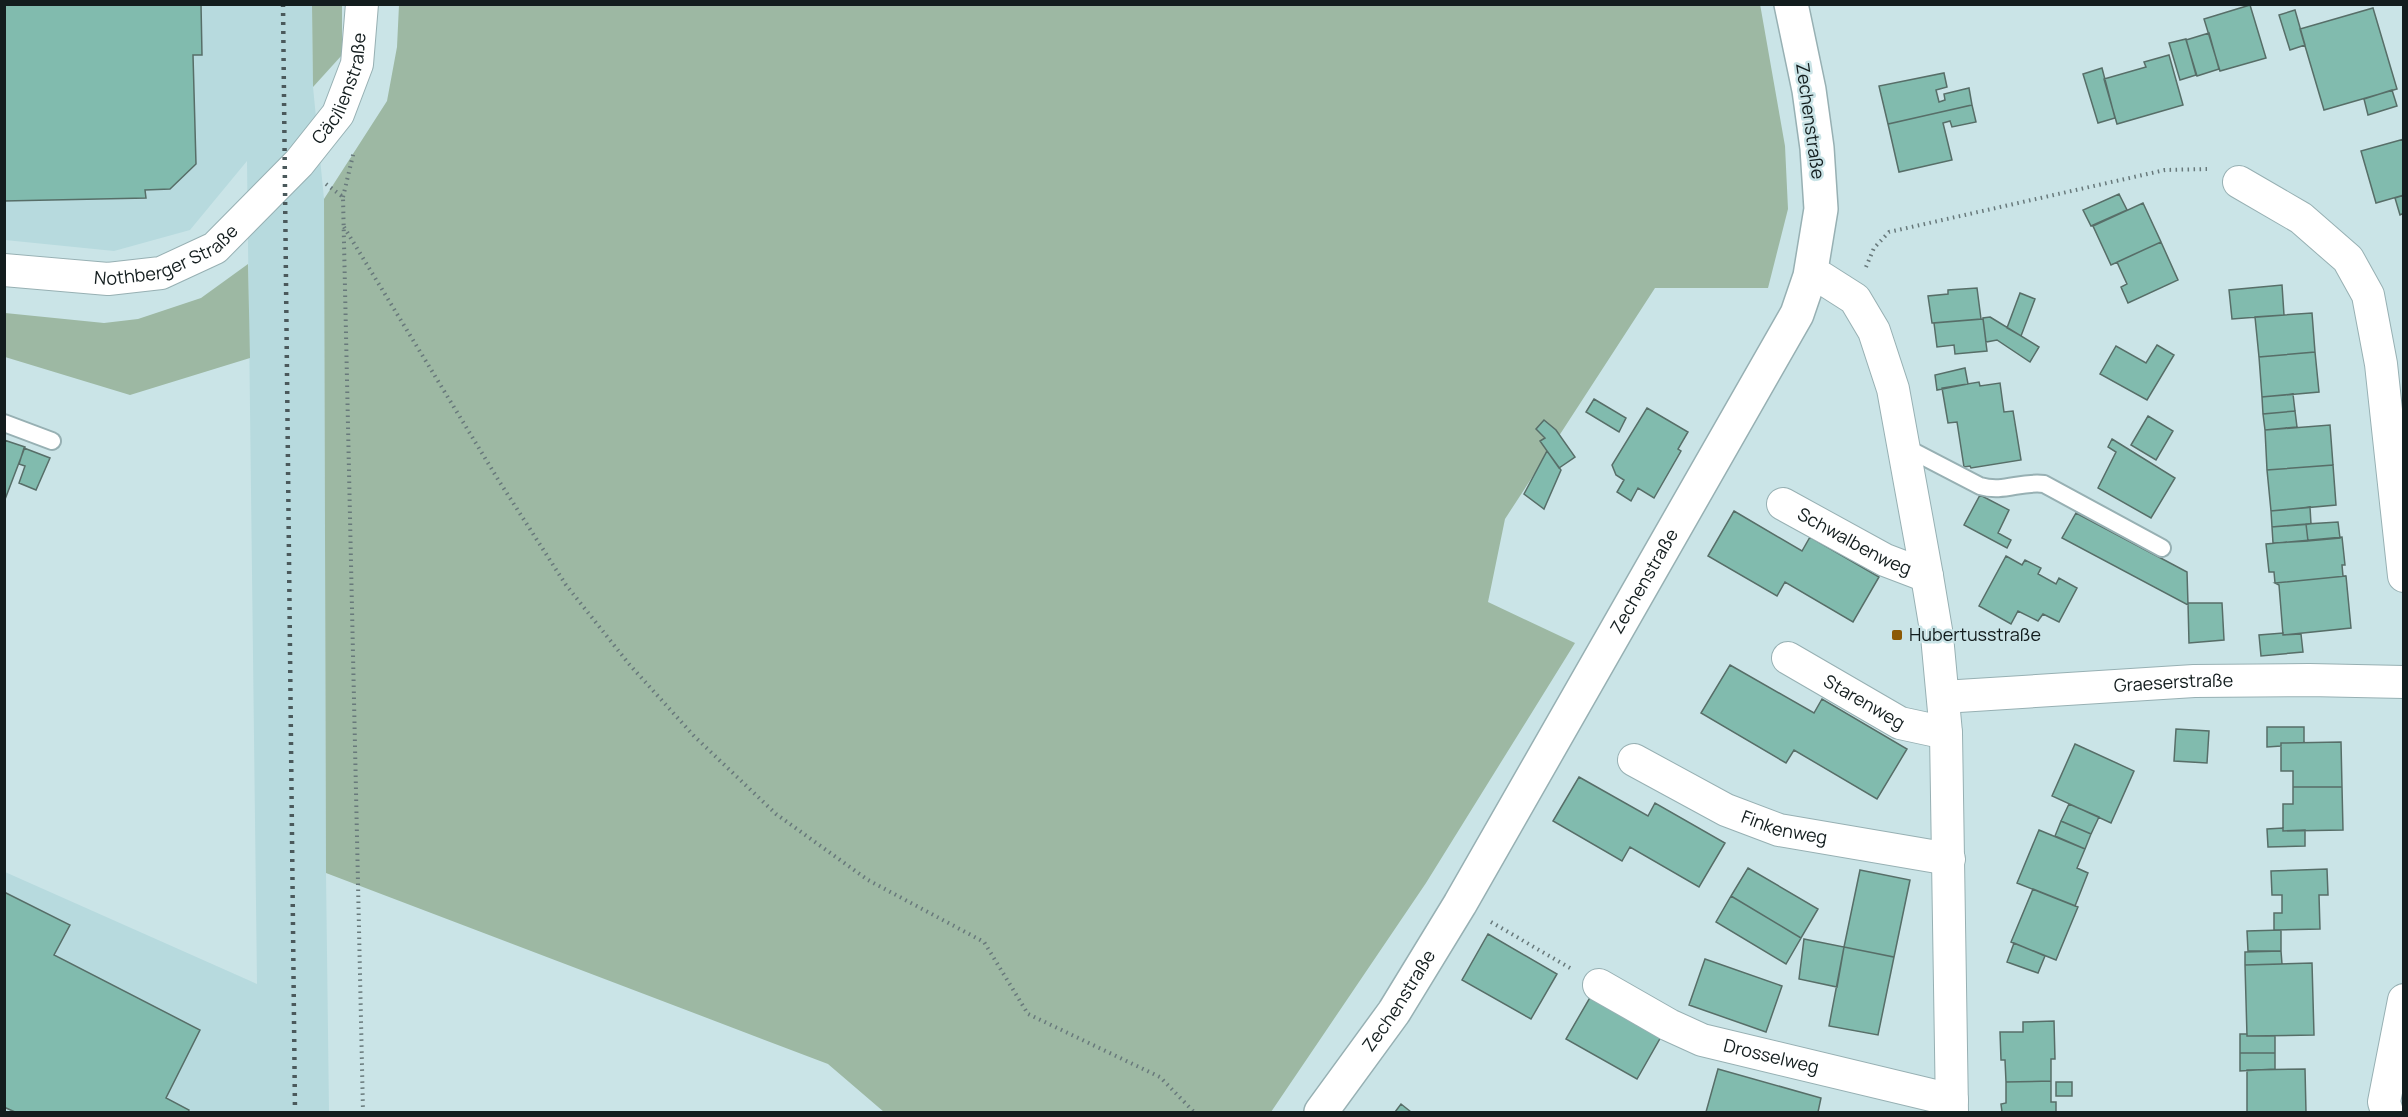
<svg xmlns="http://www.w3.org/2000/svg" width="2408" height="1117" font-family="Manrope,sans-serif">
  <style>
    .built { fill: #b7dade }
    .green { fill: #9db8a3 }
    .building { fill: #81bbae; stroke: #576e68; stroke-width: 1.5 }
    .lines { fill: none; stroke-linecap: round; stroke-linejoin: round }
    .service-casing { stroke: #97b0b3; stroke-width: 20 }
    .minor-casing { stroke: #97b0b3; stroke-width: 34 }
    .secondary-casing { stroke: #97b0b3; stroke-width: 36 }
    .path { stroke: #68797b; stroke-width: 4; stroke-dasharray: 1.5 4.5; stroke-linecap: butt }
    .service { stroke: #fff; stroke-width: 16 }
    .minor { stroke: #fff; stroke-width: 32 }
    .secondary { stroke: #fff; stroke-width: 33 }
    .rail { stroke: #4a595b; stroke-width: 4.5; stroke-dasharray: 3 6; stroke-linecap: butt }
    .poi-dot { fill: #8c5904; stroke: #cae4e7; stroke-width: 2 }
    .labels { text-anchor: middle; stroke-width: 5; stroke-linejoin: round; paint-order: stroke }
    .street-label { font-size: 18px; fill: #131d1e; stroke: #cae4e7 }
    .poi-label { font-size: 18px; fill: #131d1e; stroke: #cae4e7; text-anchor: start }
  </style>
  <rect width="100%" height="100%" fill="#cae4e7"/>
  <path class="built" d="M5,5H312L313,87L324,199L326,873L329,1112H5V872L257,984L247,161L190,230L114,251L5,240Z"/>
  <path class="green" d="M1760,4L1785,146L1788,209L1768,288H1655L1505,519L1488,602L1575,643L1426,883L1271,1112H884L828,1064L326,873L324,199L387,101L397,47L399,5Z
    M312,5H342V55L313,87Z
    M248,264L250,358L130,395L5,357V313L104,323L138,319L201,298Z"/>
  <path class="building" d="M4,4H201L202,55H193L196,164L170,189L145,190L146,198L4,201Z
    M2250,5L2266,58L2220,71L2204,19Z
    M2373,8L2397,89L2324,110L2300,29Z
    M2295,10L2305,45L2290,50L2279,15Z
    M2209,33L2219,69L2197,76L2186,40Z
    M2186,39L2196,75L2180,80L2169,43Z
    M2169,55L2183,105L2117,124L2104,79L2146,67L2144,62Z
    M2102,68L2115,118L2098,123L2083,74Z
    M1944,73L1947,87L1936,90L1939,102L1945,100L1944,94L1969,88L1972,105L1888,124L1879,86Z
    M2392,90L2397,106L2368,115L2364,99Z
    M1972,105L1976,122L1952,127L1950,121L1943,123L1952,160L1899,172L1888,124Z
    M2404,139V195L2376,203L2361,151Z
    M2119,194L2127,210L2091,226L2083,210Z
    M2404,195V213L2400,215L2395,198Z
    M2143,203L2161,242L2111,265L2093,226Z
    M2161,242L2178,280L2128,303L2121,287L2127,284L2117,262Z
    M2282,285L2284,315L2232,319L2229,290Z
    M1977,288L1981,319L1932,323L1928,296L1948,294V290Z
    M2020,293L2035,299L2021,336L2007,328Z
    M2312,313L2315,352L2259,357L2255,317Z
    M1990,317L2039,347L2030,362L1997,340L1986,342L1983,318Z
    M1983,319L1987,351L1955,354L1954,345L1937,347L1934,323Z
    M2157,345L2174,355L2147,400L2100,374L2116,346L2146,363Z
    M2315,352L2319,392L2262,397L2259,357Z
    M1965,368L1968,384L1937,390L1935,375Z
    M1979,382L1980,386L2000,383L2004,412L2013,411L2021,460L1971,468L1970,466L1964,467L1957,422L1948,423L1942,388Z
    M2293,394L2295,411L2263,414L2262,397Z
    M1594,399L1626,418L1619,432L1586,412Z
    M1647,408L1688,432L1678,449L1681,451L1654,498L1638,488L1631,501L1617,492L1624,480L1616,475L1612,465Z
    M2295,411L2297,427L2265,430L2263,414Z
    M2148,416L2173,431L2156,460L2131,445Z
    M1544,420L1556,430L1575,457L1559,468L1540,441L1545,438L1536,429Z
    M2330,425L2333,465L2267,470L2265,430Z
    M2112,439L2175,478L2151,518L2098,488L2116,452L2108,447Z
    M4,440L25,447L4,502Z
    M24,448L50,458L36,490L19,483L25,466L19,464Z
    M1547,451L1561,470L1544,509L1524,494Z
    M2333,465L2336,505L2271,511L2267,470Z
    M1980,495L2009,510L1998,533L2011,540L2007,548L1964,525Z
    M2310,507L2311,524L2272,527L2271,511Z
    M1734,511L1802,551L1810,537L1879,577L1853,622L1785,582L1777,596L1708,556Z
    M2076,513L2187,572L2188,605L2062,538Z
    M2338,522L2340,538L2308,541L2306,524Z
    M2306,524L2308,541L2273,543L2272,527Z
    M2342,537L2345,565H2342L2343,576H2346L2275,583L2274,572H2269L2266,544Z
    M2006,556L2022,565L2025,560L2041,568L2038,574L2056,584L2059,578L2077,588L2059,622L2043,614L2038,621L2018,611L2011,624L1979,606Z
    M2346,576L2351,628L2283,635L2279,585L2275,583Z
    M2188,603H2222L2224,640L2189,643Z
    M2283,633V635L2301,634L2303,652L2261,656L2259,635Z
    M1730,665L1814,713L1822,699L1907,749L1877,799L1794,750L1786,763L1701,713Z
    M2267,727H2304V743H2281V746L2267,747Z
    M2176,729L2209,731L2207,763L2174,761Z
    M2341,742L2342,787H2293V771H2281V743Z
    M2075,744L2134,771L2111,823L2052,796Z
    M1579,777L1648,816L1655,803L1725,843L1699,887L1630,847L1622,861L1553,821Z
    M2293,787H2342L2343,830L2283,831V804H2293Z
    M2069,804L2099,817L2091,834L2061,821Z
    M2061,821L2091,834L2085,849L2055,836Z
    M2283,828V831L2305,830V846L2268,847L2267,829Z
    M2039,830L2085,849L2077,868L2088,873L2075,906L2017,883Z
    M1748,868L1818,909L1801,938L1731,896Z
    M2327,869L2328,895H2319L2320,929L2274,930V913H2282V895H2272L2271,871Z
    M1860,870L1910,880L1894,957L1844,947Z
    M2033,889L2078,907L2056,960L2011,942Z
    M4,892L70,925L54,955L200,1030L166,1098L189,1110L188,1112H15L6,1108L4,1110Z
    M1731,896L1801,938L1786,964L1716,922Z
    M2281,930V951H2248L2247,931Z
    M1488,934L1557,974L1531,1019L1462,980Z
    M1804,939L1844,947L1837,987L1799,979Z
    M2014,943L2045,956L2038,973L2007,962Z
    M1844,947L1894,957L1878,1035L1829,1026Z
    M2281,951L2282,964L2245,965V952Z
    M1705,959L1782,986L1766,1032L1689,1005Z
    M2312,963L2314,1035L2247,1036L2245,965Z
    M1592,994L1662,1035L1637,1079L1566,1039Z
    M2054,1021L2055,1059H2051V1081L2006,1082L2005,1060H2001L2000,1032H2023V1022Z
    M2240,1034H2247V1036H2275V1053H2240Z
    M2240,1053H2275V1069L2240,1071Z
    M1718,1069L1821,1098L1818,1112H1706Z
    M2305,1069L2306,1112H2247V1070Z
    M2051,1081V1102H2056V1112H2002L2001,1104L2006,1103V1082Z
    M2056,1082H2072V1096H2056Z
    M1401,1104L1411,1112H1395Z"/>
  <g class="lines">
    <g class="service-casing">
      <path id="service" d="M4,423L52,441
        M1903,446L1980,486C2004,493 2020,481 2044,484L2162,548"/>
    </g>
    <g class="minor-casing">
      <g id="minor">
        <path d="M2239,182L2301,218L2348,259L2368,295L2381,364L2404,576"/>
        <path id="s1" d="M4,270L108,279L161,273L215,248L299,163L338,114L357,64L362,4"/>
        <path d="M1810,276L1822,278L1855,299L1874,331L1893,389L1927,576L1937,636L1946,733L1952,1112"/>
        <path id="s2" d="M1783,504L1885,560L1927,576"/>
        <path id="s3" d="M1788,658L1900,723L1946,733"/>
        <path id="s4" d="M1943,697L2194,681L2309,680L2404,682"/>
        <path id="s5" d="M1634,760L1726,810L1779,830L1949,859"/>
        <path id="s6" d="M1599,985L1669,1025L1702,1040L1952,1100"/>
        <path d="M2387,1112L2384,1102L2404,1000"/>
      </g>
    </g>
    <g class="secondary-casing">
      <g id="secondary">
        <path id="s7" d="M1321,1112L1394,1012L1460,904L1797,314L1810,276L1821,209L1817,148L1809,90L1791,4"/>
      </g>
    </g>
    <path class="path" d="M326,184L343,197L363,1112
      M343,197L354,151
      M344,227L499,481L566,585L629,664L694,736L776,814L868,880L984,942L1028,1014L1160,1077L1194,1112
      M1866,267L1874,248L1889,232L2165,170L2207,169
      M1491,922L1570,968"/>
    <use href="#service" class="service"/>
    <use href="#minor" class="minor"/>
    <use href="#secondary" class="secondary"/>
    <path class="rail" d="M283,4L295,1112"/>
  </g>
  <rect class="poi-dot" x="1891" y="629" width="12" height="12" rx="3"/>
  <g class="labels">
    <g class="street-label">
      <text dy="6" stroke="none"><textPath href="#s1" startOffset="424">Cäcilienstraße</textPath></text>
      <text transform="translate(1810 121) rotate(82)" y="6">Zechenstraße</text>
      <text dy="6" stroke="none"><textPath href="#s1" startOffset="168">Nothberger Straße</textPath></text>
      <text dy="6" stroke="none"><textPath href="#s2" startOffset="81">Schwalbenweg</textPath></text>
      <text dy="6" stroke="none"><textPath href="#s7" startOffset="622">Zechenstraße</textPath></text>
      <text dy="6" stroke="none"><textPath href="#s4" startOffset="231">Graeserstraße</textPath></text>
      <text dy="6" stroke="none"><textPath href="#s3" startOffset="88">Starenweg</textPath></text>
      <text dy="6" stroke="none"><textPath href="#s5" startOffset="166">Finkenweg</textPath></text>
      <text dy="6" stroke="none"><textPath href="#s7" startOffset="136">Zechenstraße</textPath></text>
      <text dy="6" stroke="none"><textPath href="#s6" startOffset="188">Drosselweg</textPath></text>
    </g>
    <g class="poi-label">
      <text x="1909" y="641">Hubertusstraße</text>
    </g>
  </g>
  <rect width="2408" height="1117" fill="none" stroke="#131d1e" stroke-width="12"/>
</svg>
